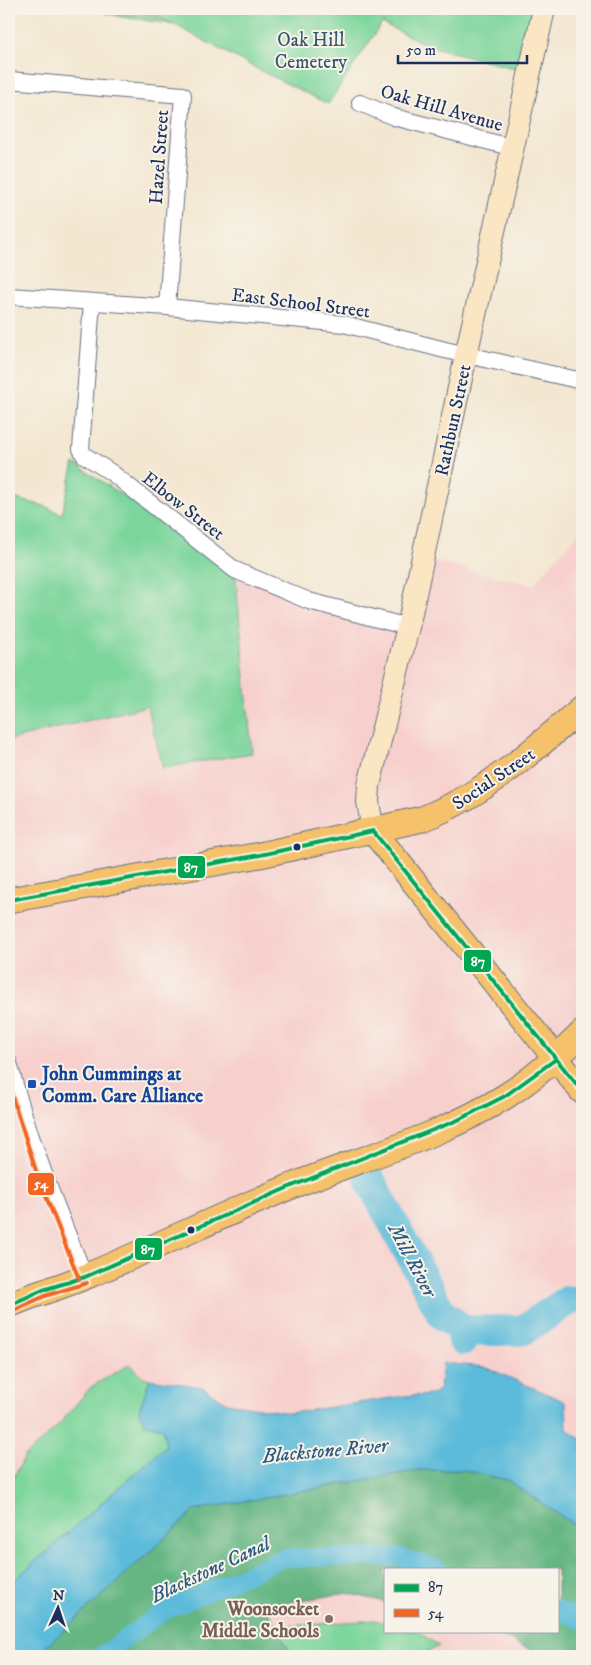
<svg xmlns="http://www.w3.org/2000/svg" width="591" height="1665" font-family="'IM FELL DW Pica',serif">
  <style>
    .built { fill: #f7d0cd }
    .green { fill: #7cd59b; stroke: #4c827c }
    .forest { fill: #65b683; stroke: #407270 }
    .water { fill: #5cbbda; stroke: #3c759c }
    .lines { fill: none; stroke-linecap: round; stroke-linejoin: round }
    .canal { stroke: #5cbbda; stroke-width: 18 }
    .river { stroke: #5cbbda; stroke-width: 31 }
    .minor-casing { stroke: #676f86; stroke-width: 18 }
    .secondary-casing { stroke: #676f86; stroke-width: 24 }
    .primary-casing { stroke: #676f86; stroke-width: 27 }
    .minor { stroke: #fff; stroke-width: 16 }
    .secondary { stroke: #fbe6c4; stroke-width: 22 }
    .primary { stroke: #f5c16b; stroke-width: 25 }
    .bus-1-casing { stroke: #f7f3e8; stroke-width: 8 }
    .bus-2-casing { stroke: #f7f3e8; stroke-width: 8 }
    .bus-1 { stroke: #00a651; stroke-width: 4 }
    .bus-2 { stroke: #f26522; stroke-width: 4 }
    .bus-dot { fill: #1b2f5e; stroke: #f7f3e8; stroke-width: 2 }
    .transit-dot { fill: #1a4fb4; stroke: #f7f3e8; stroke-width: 2 }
    .education-dot { fill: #8d6e63; stroke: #f7f3e8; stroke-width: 2 }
    .labels { text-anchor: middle; stroke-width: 4; stroke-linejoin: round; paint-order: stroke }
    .park-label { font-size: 19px; fill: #33586d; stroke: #f7f3e8 }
    .street-label { font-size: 19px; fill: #1b2f5e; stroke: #f7f3e8 }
    .transit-label { font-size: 19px; font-weight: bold; fill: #164399; stroke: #f7f3e8; text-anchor: start }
    .education-label { font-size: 19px; font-weight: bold; fill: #785e54; stroke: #f7f3e8; text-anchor: end }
    .water-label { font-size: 20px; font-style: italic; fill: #2e5983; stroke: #f7f3e8 }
    .line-badge { stroke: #f7f3e8; stroke-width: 2 }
    .badge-label { font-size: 14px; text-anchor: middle; font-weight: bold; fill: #fff }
  </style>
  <rect width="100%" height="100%" fill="#f7f3e8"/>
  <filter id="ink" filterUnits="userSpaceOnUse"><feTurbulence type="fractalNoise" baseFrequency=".02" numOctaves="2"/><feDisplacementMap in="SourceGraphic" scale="10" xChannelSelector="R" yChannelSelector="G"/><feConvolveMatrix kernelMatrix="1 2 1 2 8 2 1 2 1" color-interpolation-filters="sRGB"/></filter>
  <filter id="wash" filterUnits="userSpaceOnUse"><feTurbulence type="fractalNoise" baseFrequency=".0096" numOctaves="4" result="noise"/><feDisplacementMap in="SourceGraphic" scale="20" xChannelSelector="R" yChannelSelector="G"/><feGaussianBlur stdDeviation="1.12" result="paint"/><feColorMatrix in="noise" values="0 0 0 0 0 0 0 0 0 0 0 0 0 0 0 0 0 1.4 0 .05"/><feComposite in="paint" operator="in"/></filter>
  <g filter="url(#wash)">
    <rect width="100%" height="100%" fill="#f3e7d1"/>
    <path class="built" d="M582,529V1440L567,1430L440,1388L433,1395L404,1396L291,1413L227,1403L202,1387L143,1377L55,1429L25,1456L9,1486V740L147,706L252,753L235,570L407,624L426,560L533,585Z
      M346,1593L385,1602V1631H490L544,1656H292L266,1606Z"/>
    <path class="green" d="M145,9H540L529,72L429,46L382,23L328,104L259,70Z
      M74,463L235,570L252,753L163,768L147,706L9,740V497L44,506L62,514Z
      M130,1364L143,1377L150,1379L139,1411L145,1424L163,1428L166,1446L9,1585V1486L25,1456L55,1429L91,1387Z
      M376,1620L385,1623V1631H417L439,1646L420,1656H222L271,1627Z"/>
    <path class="forest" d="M91,9H145L175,25L121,17Z
      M419,1470H465L507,1480L582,1530V1656H544L490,1631H557V1569H385V1602L346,1593L266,1606L292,1656H36L195,1510Z"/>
    <path class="water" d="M443,1363L485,1367L566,1402L567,1429L582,1440V1530L507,1480L465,1470H419L195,1510L36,1656H9V1585L166,1446L163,1428L145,1424L139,1411L150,1379L202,1387L227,1403L291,1413L404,1396L432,1395L440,1388Z"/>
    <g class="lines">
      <path class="canal" d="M557,1609L582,1621
        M101,1656L164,1611L283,1558L400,1557L438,1569"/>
      <path class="river" d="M370,1180L442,1314L465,1331
        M463,1340L465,1331L523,1330L568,1301"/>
    </g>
  </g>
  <g filter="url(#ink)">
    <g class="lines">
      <g class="minor-casing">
        <path id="minor" d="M9,80L183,95L167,307
          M360,103L394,117L514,148
          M9,296L167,307L344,324L445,350L582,381
          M92,302L81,449L84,455L112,473L235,570L309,601L408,627
          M9,1063C28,1137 56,1207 85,1277"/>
      </g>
      <g class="secondary-casing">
        <path id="secondary" d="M373,831L368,802L369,785L408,627L466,355L544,9"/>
      </g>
      <g class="primary-casing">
        <path id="primary" d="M373,831L582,1091
          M9,900L260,855L422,819C484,795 533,751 582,708
          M9,1305C34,1294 61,1287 87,1276C154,1248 220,1216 287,1188C360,1158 440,1138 506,1096C534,1078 559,1056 582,1033"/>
      </g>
      <use href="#minor" class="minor"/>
      <use href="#secondary" class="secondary"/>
      <use href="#primary" class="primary"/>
      <g class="bus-1-casing">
        <path id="bus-1" d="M373,831L582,1091
          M9,900L260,855L373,831
          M9,1305L43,1290L85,1277L287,1188L458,1120L505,1096L556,1059"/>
      </g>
      <g class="bus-2-casing">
        <path id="bus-2" d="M9,1086L37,1174L79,1279
          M12,1311L45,1296L87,1283"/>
      </g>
      <use href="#bus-1" class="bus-1"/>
      <use href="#bus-2" class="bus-2"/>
    </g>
  </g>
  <g class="bus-dot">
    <circle cx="297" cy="847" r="4.5"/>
    <circle cx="191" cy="1230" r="4.5"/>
  </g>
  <rect class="transit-dot" x="27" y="1079" width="10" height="10" rx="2.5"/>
  <circle class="education-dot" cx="329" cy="1619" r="5"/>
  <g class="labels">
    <g class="park-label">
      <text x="311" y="46">Oak Hill<tspan x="311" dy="22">Cemetery</tspan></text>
    </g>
    <g class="street-label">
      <text transform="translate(442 107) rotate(16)" y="7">Oak Hill Avenue</text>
      <text transform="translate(158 157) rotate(-86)" y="7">Hazel Street</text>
      <text transform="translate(301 302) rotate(7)" y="7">East School Street</text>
      <text transform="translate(452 420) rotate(-78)" y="7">Rathbun Street</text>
      <text transform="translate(184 505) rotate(38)" y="7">Elbow Street</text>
      <text transform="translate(493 778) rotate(-34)" y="7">Social Street</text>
    </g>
    <g class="transit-label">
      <text x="42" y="1080">John Cummings at<tspan x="42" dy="22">Comm. Care Alliance</tspan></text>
    </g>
    <g class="education-label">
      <text x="319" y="1615">Woonsocket<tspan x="319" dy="22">Middle Schools</tspan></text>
    </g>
    <g class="water-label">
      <text transform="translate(413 1260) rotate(62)" y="7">Mill River</text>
      <text transform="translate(325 1450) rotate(-5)" y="7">Blackstone River</text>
      <text transform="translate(210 1569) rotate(-25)" y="7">Blackstone Canal</text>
    </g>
  </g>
  <g class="line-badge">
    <rect x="177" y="855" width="29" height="24" rx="5" fill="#00a651"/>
    <rect x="463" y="949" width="29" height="24" rx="5" fill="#00a651"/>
    <rect x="27" y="1172" width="28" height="24" rx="5" fill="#f26522"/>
    <rect x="134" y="1237" width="29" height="24" rx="5" fill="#00a651"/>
  </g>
  <g class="badge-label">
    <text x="191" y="872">87</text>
    <text x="478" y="966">87</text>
    <text x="41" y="1188">54</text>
    <text x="148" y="1254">87</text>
  </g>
  <rect width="591" height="1665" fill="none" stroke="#f7f3e8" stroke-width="30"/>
  <rect x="384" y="1568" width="175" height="65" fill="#f7f3e8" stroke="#9fa5b1"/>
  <rect x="394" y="1584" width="25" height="8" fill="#00a651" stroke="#9fa5b1"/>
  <text x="428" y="1592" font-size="15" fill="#1b2f5e">87</text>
  <rect x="394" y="1609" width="25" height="8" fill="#f26522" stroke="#9fa5b1"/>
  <text x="428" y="1618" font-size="15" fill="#1b2f5e">54</text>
  <g transform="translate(58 1608) rotate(3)" stroke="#f7f3e8" stroke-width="4" paint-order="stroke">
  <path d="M0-4L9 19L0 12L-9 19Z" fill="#1b2f5e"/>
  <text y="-8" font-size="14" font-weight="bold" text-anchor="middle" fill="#1b2f5e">N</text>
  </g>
  <path d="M398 55v8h129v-8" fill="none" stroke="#1b2f5e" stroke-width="2.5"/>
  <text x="406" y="55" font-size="15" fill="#1b2f5e" stroke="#f7f3e8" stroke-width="4" paint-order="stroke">50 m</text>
</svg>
